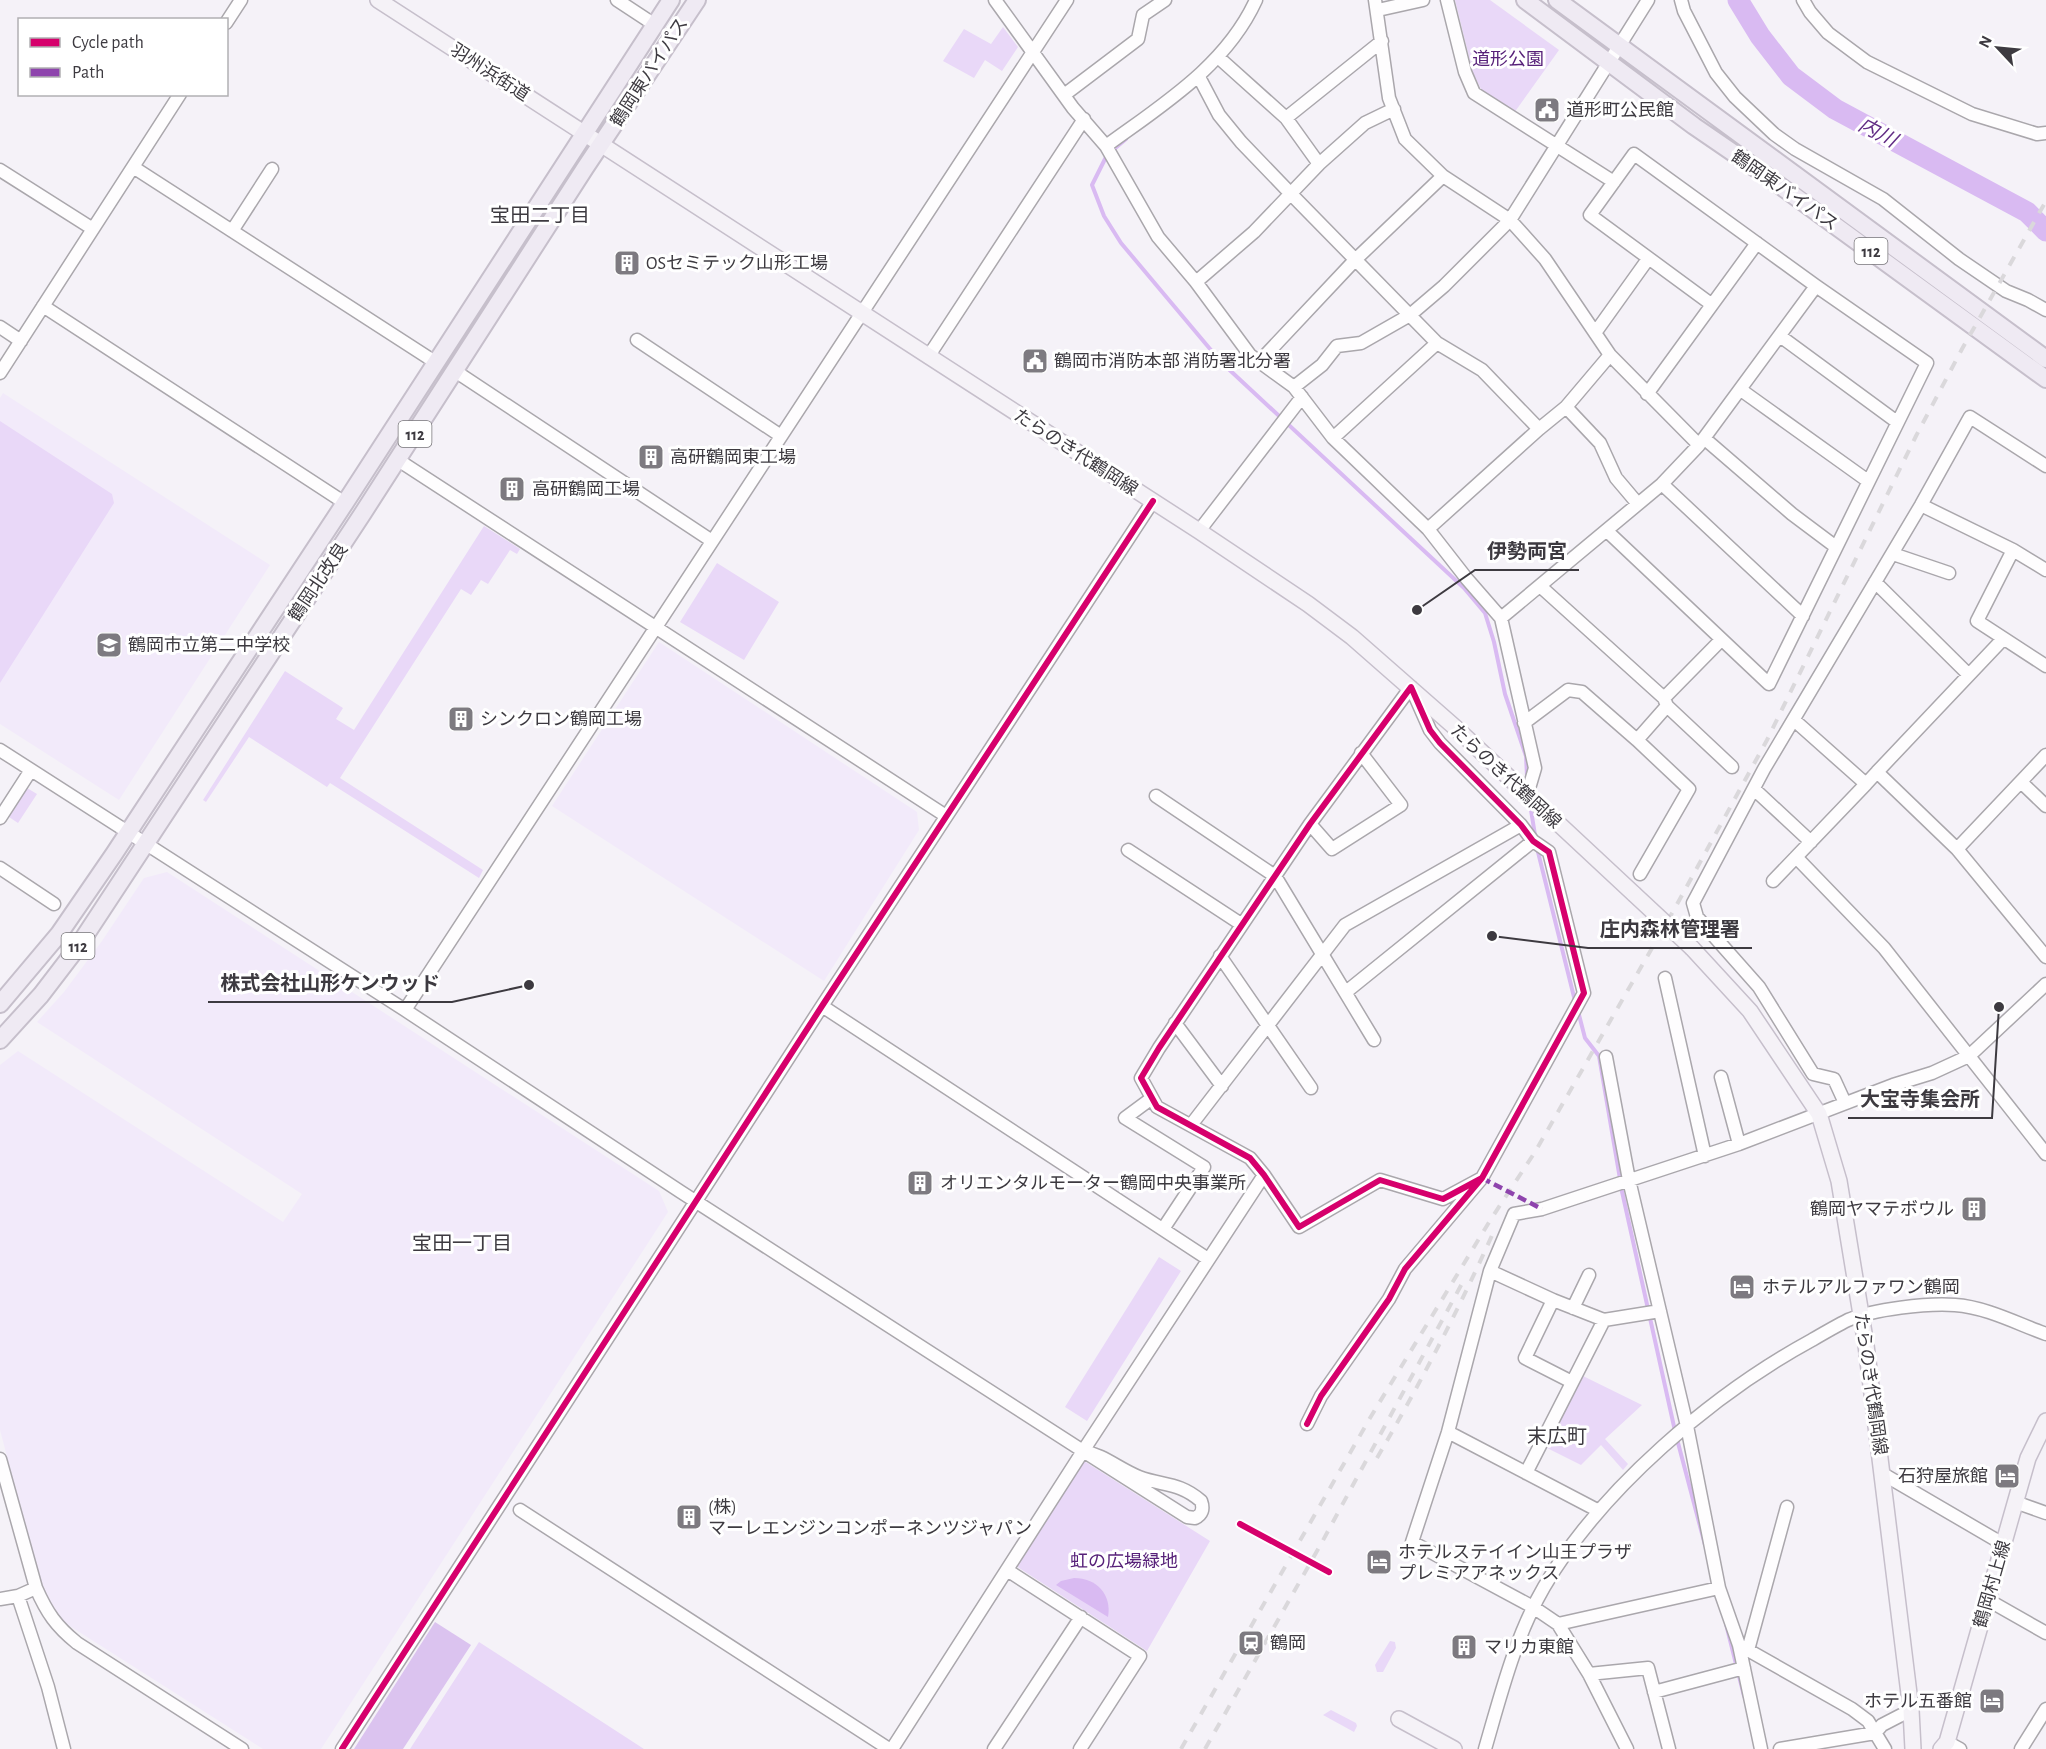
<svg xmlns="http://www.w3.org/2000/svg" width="2046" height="1749" font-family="'Alegreya Sans','Noto Sans JP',sans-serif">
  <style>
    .built { fill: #f2eafa }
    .green { fill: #e9d8f8 }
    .forest { fill: #dbc3ef }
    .water { fill: #d9baf2 }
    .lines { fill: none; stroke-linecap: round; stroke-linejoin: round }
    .stream { stroke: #d9baf2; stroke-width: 4 }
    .river { stroke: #d9baf2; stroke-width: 21 }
    .minor-casing { stroke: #aaa7ac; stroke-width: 15 }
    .major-casing { stroke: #c6bfcb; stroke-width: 18 }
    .highway-casing { stroke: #c6bfcb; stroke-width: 20 }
    .minor { stroke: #fefdfe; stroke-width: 12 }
    .major { stroke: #f5f2f7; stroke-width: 15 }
    .highway { stroke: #efeaf3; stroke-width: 16 }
    .rail { stroke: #dad8db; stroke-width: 4; stroke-dasharray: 10 10; stroke-linecap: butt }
    .major-bridge-casing { stroke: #c6bfcb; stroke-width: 18; stroke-linecap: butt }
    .major-bridge { stroke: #f5f2f7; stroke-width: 15 }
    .quiet { stroke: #8e44ad; stroke-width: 4.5; stroke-dasharray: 9 4.5; stroke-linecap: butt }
    .cycleway-casing { stroke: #fff; stroke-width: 10 }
    .cycleway { stroke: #d6006c; stroke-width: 6 }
    .labels { text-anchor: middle; stroke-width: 6; stroke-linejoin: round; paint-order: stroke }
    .shield { fill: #fff; stroke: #777579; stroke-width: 1.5 }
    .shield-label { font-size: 16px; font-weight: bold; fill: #3d3a40 }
    .park-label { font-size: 18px; fill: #572179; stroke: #fff }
    .street-label { font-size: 18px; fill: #3d3a40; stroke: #fff }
    .poi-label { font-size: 18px; fill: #3d3a40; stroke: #fff; text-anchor: start }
    .water-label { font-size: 20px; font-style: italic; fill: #622d85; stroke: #fff }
    .neighbourhood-label { font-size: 20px; fill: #3d3a40; stroke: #fff }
    .leader { fill: none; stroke: #3d3a40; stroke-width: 2 }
    .callout-dot { fill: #3d3a40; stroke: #fff; stroke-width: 2 }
    .callout-label { font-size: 20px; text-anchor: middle; font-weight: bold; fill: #3d3a40; stroke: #fff; stroke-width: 6; stroke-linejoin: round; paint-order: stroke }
  </style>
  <rect width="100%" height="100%" fill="#f5f2f8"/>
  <path class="built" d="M3,393L270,565L119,800L0,724V398Z
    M659,642L917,812L919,830L824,981L552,806Z
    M167,872L659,1191L668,1212L321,1749H263L62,1621L48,1602L42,1588L0,1430V1065L18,1051L283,1222L302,1194L37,1022L64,992L102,941L144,878Z"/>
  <path class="green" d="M1455,0H1490L1559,50L1514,113L1482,91L1473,73Z
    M1003,27L1018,47L1002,71L985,60L974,78L943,61L964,29L991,44Z
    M0,421L112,494L114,503L0,683Z
    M484,526L520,549L517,554L510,550L488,584L481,580L471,595L461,589L340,778L483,870L479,878L330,783L327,787L249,737L206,802L203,800L285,671L343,708L336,719L354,730Z
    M717,563L779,602L744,660L680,622Z
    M27,788L37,794L18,823L9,817Z
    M1159,1257L1181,1271L1087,1421L1065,1407Z
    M1583,1376L1642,1405L1605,1439L1628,1464L1623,1470L1601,1445L1581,1465L1545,1447Z
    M1084,1461L1210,1541L1147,1651L1016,1566Z
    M1390,1641L1395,1642L1396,1648L1383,1672H1377L1375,1665Z
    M479,1642L644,1749H410Z
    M1331,1710L1356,1723L1357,1726L1354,1732L1323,1715Z"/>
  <path class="forest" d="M435,1622L471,1645L403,1749H354Z"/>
  <path class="water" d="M1074,1578C1097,1578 1112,1595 1108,1617L1056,1585L1061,1581Z"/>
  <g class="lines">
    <path class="stream" d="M1126,139L1107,155L1092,185L1104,216L1121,243L1221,362L1464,588L1485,613L1494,642L1505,694L1526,756L1527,776
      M1530,804L1535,835
      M1537,848L1575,1001
      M1578,1011L1585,1038L1599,1056L1620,1179
      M1621,1187L1675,1431
      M1677,1439L1705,1545
      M1726,1624L1744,1696"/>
    <path class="river" d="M1738,0L1760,36L1791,76L1835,109L2027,212L2046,231"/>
    <g class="minor-casing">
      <path id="minor" d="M617,0L655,25
        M995,0L1073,108L1106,146L1158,237L1196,282L1250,355L1294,387L1333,438L1428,529L1467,579L1501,618L1535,768L1527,795
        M1375,0L1389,98L1405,139L1443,176L1510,220L1545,259L1610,355L1699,445
        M1447,0L1465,72L1474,93L1614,182
        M1681,0L1684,11L1716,73L1735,97L1774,134L1795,149L1883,199L1959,259L2006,291L2028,300L2046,310
        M1803,0L1810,12L1828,33L1867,62L1972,114L2037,134L2046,133
        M1378,10L1423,0
        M226,23L241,0
        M1218,57L1286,118L1319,164
        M1199,77L1219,115L1241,142L1290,193L1437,343L1482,370L1539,429L1428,529
        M1064,95L1138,39L1143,15L1165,0
        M1286,118L1382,41
        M1106,146C1162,105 1226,66 1256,0
        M133,167L435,362
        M0,170L93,229
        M232,231L272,169
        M1196,282L1254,232L1319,164L1365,123L1394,109
        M43,306L345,503
        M0,327L21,341
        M1595,333L1648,259
        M1780,336L1897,422
        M637,340L781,436
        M928,357L1084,119
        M1260,361L1355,260L1443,176
        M455,371L712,541
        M0,373L180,94
        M1294,387L1322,365L1337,346L1361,343L1410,315L1444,286L1510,220L1648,0
        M1741,390L1868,481
        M1647,394L1757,243
        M1566,407L1600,443L1616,478L1638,504
        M1539,429L1566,407L1610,355
        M1333,438L1437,343
        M1705,439L1792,514L1836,547
        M398,460L946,816
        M1662,484L1803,616
        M1921,505L2013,550L2046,570
        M1199,531L1302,397
        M1607,531L1769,684L1927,363L1816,286L1634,154L1590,215L1711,304
        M2013,550L1977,621L2046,666
        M1893,554L1949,573
        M1875,582L1969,675
        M1540,586L1664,698
        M1501,618L1662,484L1699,445L1816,286
        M1667,706L1732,767
        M1794,720L1866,784L1877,772L1957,849L2046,957
        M1524,723L1568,690L1582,692L1637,740L1667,706L1664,698L1721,640
        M1637,740L1689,789L1640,874
        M0,750L405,1010L681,1192L1083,1451
        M1877,772L2003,639
        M2021,782L2046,806
        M1754,789L1811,842
        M1156,796L1275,876L1374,1040
        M0,818L31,770
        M1310,824L1332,849L1401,805L1361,753
        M1957,849L2046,755
        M1128,850L1241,924
        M1796,857L1884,948L2046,1154
        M0,868L54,904
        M1773,881L1866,784
        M1220,956L1311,1088
        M1665,978L1705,1156
        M1346,992L1533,841
        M822,1006L1208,1259
        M405,1010L1067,0
        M1175,1023L1222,1086
        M1606,1057L1629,1180L1687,1426L1719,1588L1739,1645L1761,1749
        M1721,1077L1739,1144
        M1152,1098L1125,1118L1204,1167L1163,1229
        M1845,1103L1834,1079L1813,1074L1759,987L1697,917L1693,903L1764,769L1921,505L1970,417L2046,466
        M1191,1125L1345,925L1521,825
        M1490,1271L1553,1300L1604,1320L1660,1311
        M1553,1300L1525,1358L1572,1382
        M1573,1308L1589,1275
        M1307,1424L1321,1396L1389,1299L1405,1269L1482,1178L1584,993L1549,852L1533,841L1521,825L1440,743L1430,730L1411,687L1310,824L1159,1048L1141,1078L1157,1107L1250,1158L1264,1175L1299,1227L1380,1180L1443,1199L1482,1178
        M1448,1432L1599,1511
        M1083,1451C1104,1455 1119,1469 1139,1477C1163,1486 1179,1482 1201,1501C1204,1509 1202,1515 1195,1518L1187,1517Z
        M0,1459L36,1588C47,1613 56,1626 77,1643L242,1749
        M1526,1473L1604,1320
        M1883,1474L2003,1544
        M2015,1502L2046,1513
        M520,1510L889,1749
        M1007,1570L1140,1656L1080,1749
        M1719,1588L1558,1624L1533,1607L1412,1542L1448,1432L1490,1271L1514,1214L1542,1209L1739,1144L1893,1085L1932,1073L1969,1056L2046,984
        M18,1596L48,1687L64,1749
        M0,1599L18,1596L36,1588
        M1988,1600L2046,1633
        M1558,1624L1589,1674L1627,1749
        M1739,1645L1852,1709L1868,1721L1885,1749
        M1748,1650L1787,1507
        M1589,1674L1648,1668L1669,1749
        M1654,1692L1744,1668
        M1947,1742L1960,1749
        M342,1749L822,1006L1153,501
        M892,1749L1083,1451L1264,1175
        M994,1749L1081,1617
        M1485,1749C1501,1694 1515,1637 1544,1587C1601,1489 1713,1394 1812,1340C1824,1333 1836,1326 1848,1320C1874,1309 1927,1303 1955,1305C1986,1307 2018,1324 2046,1334
        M1780,1749L1875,1733L1882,1725L1911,1710
        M2021,1749L2046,1709"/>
    </g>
    <g class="major-casing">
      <path id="major" d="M378,0L1199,531L1308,604L1352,637L1458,730L1634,894
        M1692,948L1750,1011L1819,1114L1839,1181L1866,1345L1911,1710L1913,1749
        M1399,1719L1454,1749
        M1941,1749L1947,1742L2028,1458L2046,1421"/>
    </g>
    <g class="highway-casing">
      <path id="highway" d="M1525,0L1694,126L1767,176L2046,379
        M1557,0L2046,359
        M0,1004L59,934L114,854L345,503L671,0
        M0,1040L41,995L77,948L363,513L585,168L697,0"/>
    </g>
    <use href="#minor" class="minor"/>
    <use href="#major" class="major"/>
    <use href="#highway" class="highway"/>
    <path class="rail" d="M1377,1458C1420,1384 1459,1309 1494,1231
      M1181,1749L1370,1418L1491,1219L1535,1152L1675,908L1767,740L1916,436L1962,349L2046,201
      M1205,1749L1321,1544L1465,1278"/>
    <g class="major-bridge-casing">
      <path id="major-bridge" d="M1634,894L1692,948"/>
    </g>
    <use href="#major-bridge" class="major-bridge"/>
    <path class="quiet" d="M1482,1178L1542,1209"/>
    <g class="cycleway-casing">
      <path id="cycleway" d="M1307,1424L1321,1396L1389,1299L1405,1269L1482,1178L1584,993L1549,852L1533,841L1521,825L1440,743L1430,730L1411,687L1310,824L1159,1048L1141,1078L1157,1107L1250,1158L1264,1175L1299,1227L1380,1180L1443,1199L1482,1178
        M1240,1524L1329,1572
        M342,1749L822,1006L1153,501"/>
    </g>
    <use href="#cycleway" class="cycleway"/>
  </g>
  <defs>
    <g id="civic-square" transform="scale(1.35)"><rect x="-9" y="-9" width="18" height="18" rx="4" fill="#7d7a80" stroke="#fff"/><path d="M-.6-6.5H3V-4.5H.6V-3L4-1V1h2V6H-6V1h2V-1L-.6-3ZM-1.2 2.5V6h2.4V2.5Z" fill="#fff"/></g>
    <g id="building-square" transform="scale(1.35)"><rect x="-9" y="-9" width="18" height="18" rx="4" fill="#7d7a80" stroke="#fff"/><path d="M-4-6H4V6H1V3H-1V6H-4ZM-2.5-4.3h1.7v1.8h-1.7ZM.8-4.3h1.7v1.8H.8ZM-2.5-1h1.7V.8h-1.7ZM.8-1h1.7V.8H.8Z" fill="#fff"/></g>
    <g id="school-square" transform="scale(1.35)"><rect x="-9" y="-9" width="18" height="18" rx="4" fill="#7d7a80" stroke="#fff"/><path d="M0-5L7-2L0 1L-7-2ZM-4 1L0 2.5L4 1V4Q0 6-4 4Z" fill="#fff"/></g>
    <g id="hotel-square" transform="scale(1.35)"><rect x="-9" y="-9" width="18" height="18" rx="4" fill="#7d7a80" stroke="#fff"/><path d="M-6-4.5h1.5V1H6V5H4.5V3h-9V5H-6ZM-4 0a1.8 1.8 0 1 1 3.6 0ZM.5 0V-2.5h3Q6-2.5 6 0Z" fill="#fff"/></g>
    <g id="station-square" transform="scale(1.35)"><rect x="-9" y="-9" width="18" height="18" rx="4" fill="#7d7a80" stroke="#fff"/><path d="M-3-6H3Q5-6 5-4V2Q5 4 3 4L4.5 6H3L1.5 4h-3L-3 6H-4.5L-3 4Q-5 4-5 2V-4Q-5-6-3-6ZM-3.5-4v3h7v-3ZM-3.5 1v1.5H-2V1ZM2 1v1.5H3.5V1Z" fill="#fff"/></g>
  </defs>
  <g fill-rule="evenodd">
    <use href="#civic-square" x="1547" y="110"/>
    <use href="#building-square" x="627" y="263"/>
    <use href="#civic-square" x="1035" y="361"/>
    <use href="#building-square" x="651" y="457"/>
    <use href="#building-square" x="512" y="489"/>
    <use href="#school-square" x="109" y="645"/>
    <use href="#building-square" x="461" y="719"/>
    <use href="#building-square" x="920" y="1183"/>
    <use href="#building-square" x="1974" y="1209"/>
    <use href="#hotel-square" x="1742" y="1287"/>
    <use href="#hotel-square" x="2007" y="1476"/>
    <use href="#building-square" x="689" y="1517"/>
    <use href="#hotel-square" x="1379" y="1562"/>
    <use href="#station-square" x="1251" y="1643"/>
    <use href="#building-square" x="1464" y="1647"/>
    <use href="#hotel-square" x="1992" y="1701"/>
  </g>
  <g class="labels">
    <g class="shield">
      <rect x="1854.5" y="238" width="33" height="26" rx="4.5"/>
      <rect x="398.5" y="421" width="33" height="26" rx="4.5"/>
      <rect x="61.5" y="933" width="33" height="26" rx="4.5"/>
    </g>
    <g class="shield-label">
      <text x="1871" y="257">112</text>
      <text x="415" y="440">112</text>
      <text x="78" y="952">112</text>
    </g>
    <g class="park-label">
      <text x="1508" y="65">道形公園</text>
      <text x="1124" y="1567">虹の広場緑地</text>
    </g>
    <g class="street-label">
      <text transform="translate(490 72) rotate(33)" y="6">羽州浜街道</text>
      <text transform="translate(649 72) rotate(-57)" y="6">鶴岡東バイパス</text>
      <text transform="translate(1785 190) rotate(35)" y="6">鶴岡東バイパス</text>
      <text transform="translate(1076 452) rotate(33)" y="6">たらのき代鶴岡線</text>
      <text transform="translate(318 582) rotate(-56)" y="6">鶴岡北改良</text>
      <text transform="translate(1506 776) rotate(43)" y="6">たらのき代鶴岡線</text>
      <text transform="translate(1871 1384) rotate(82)" y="6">たらのき代鶴岡線</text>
      <text transform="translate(1992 1584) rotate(-74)" y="6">鶴岡村上線</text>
    </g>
    <g class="poi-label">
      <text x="1566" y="116">道形町公民館</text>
      <text x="646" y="269">OSセミテック山形工場</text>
      <text x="1054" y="367">鶴岡市消防本部 消防署北分署</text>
      <text x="670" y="463">高研鶴岡東工場</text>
      <text x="532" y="495">高研鶴岡工場</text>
      <text x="128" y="651">鶴岡市立第二中学校</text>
      <text x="480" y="725">シンクロン鶴岡工場</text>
      <text x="940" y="1189">オリエンタルモーター鶴岡中央事業所</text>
      <text x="1954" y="1215" text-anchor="end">鶴岡ヤマテボウル</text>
      <text x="1762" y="1293">ホテルアルファワン鶴岡</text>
      <text x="1988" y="1482" text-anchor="end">石狩屋旅館</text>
      <text x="708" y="1513">(株)<tspan x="708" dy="21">マーレエンジンコンポーネンツジャパン</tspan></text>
      <text x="1398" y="1558">ホテルステイイン山王プラザ<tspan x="1398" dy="21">プレミアアネックス</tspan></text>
      <text x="1270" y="1649">鶴岡</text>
      <text x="1484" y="1653">マリカ東館</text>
      <text x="1972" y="1707" text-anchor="end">ホテル五番館</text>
    </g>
    <g class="water-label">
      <text transform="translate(1878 132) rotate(28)" y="7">内川</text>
    </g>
    <g class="neighbourhood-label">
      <text x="540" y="222">宝田二丁目</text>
      <text x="462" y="1250">宝田一丁目</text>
      <text x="1557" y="1443">末広町</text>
    </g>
  </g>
  <path class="leader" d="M1417 610L1475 570H1579M1492 936L1588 948H1752M529 985L452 1002H208M1999 1007L1992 1118H1848"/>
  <g class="callout-dot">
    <circle cx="1417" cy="610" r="6"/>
    <circle cx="1492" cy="936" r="6"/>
    <circle cx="529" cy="985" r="6"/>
    <circle cx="1999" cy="1007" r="6"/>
  </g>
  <g class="callout-label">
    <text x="1527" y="558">伊勢両宮</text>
    <text x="1670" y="936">庄内森林管理署</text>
    <text x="330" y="990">株式会社山形ケンウッド</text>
    <text x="1920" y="1106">大宝寺集会所</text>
  </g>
  <rect x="18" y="18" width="210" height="78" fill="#ffffff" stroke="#b1b0b3" stroke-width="1.5"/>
  <rect x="30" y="38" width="30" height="9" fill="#d6006c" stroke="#b1b0b3" stroke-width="1.5"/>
  <text x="72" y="48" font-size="18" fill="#3d3a40">Cycle path</text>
  <rect x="30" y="68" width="30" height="9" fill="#8e44ad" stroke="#b1b0b3" stroke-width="1.5"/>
  <text x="72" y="78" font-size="18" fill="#3d3a40">Path</text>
  <g transform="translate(1998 48) rotate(296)" stroke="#ffffff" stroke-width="4.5" paint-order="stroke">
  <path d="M0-4.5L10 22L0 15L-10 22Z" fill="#3d3a40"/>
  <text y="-9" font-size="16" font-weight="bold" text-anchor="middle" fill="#3d3a40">N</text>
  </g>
</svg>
